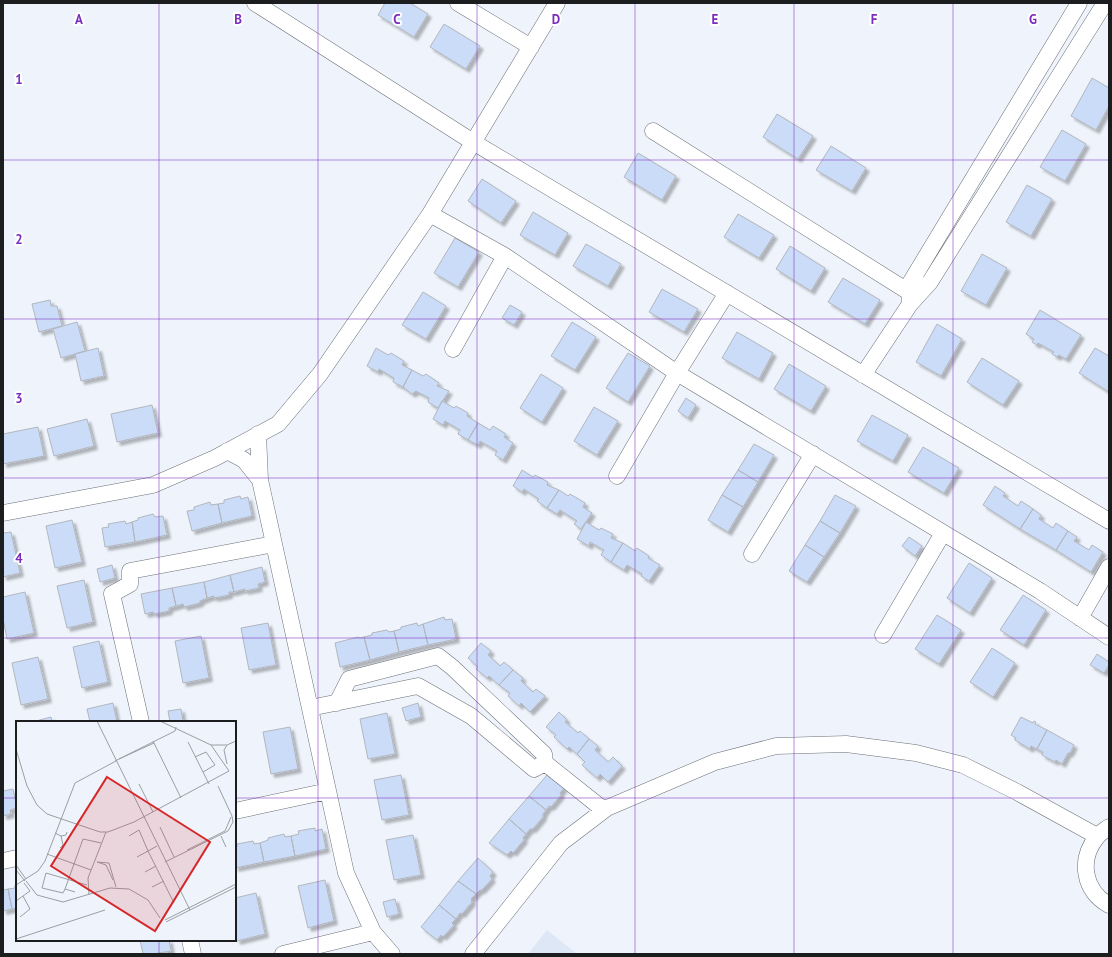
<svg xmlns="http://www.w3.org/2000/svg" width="1112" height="957" font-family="'PT Sans',sans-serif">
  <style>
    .built { fill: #dee7f5 }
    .building { fill: #cadcf8; stroke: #b2b6be; filter: url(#shadow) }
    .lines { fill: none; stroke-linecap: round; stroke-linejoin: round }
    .street-casing { stroke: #6c7178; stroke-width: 17 }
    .street { stroke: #fff; stroke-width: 16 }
    .grid { fill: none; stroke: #7b2cbf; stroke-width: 1; stroke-opacity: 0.55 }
    .inset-road { fill: none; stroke: #9a9ea4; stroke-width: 1 }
    .view { fill: #d62828; fill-opacity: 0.15; stroke: #d62828; stroke-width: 2 }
    .inset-edge { fill: none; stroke: #1b1d1f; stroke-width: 2 }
    .grid-label { font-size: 13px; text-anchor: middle; font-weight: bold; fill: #7b2cbf; stroke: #fff; stroke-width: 4; stroke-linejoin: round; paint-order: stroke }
  </style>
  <defs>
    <filter id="shadow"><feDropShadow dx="3.5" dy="3.5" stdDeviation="1" flood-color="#0004"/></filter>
  </defs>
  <rect width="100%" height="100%" fill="#eff4fc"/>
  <path class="built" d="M547,930L577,954H528Z"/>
  <path class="building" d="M385,3H410L428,14L414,37L378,15Z
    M444,24L480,46L466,69L430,47Z
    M1092,78L1109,88V106L1096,130L1071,116Z
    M777,114L813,136L798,159L763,137Z
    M1062,130L1086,144L1065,181L1040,167Z
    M831,146L866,168L852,191L816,170Z
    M638,153L676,176L662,200L624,177Z
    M482,179L516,201L501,223L468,201Z
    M1027,185L1052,199L1031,236L1006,222Z
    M533,212L568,233L555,255L520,235Z
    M738,214L774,235L759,258L724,237Z
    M455,238L479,252L458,287L434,273Z
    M586,244L621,264L608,286L573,266Z
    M790,246L825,268L811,291L776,269Z
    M982,254L1007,268L986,305L961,291Z
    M843,278L880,300L865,324L828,302Z
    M662,289L698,309L684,332L649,312Z
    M423,292L446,306L426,339L402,325Z
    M50,300L51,306H57L62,326L39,332L32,304Z
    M510,305L522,312L514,325L502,318Z
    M1040,310L1081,335L1066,359L1059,355L1057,357L1052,354L1054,352L1038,343L1037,345L1032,342L1034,339L1026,334Z
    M77,322L85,351L61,358L53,329Z
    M572,322L596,337L575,370L551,356Z
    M937,324L962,339L941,376L916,362Z
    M737,332L773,353L759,379L722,358Z
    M98,348L104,376L81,381L75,354Z
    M376,348L388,355L391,353L404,361L402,365L412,370L403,387L393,382L394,378L379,369L378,372L367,366Z
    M1095,348L1109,356V392L1079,373Z
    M628,353L650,366L628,402L606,388Z
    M982,358L1019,381L1003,405L967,382Z
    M789,364L826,386L811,411L774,389Z
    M412,370L423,376L426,374L439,383L437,386L449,391L438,408L428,402L429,398L416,391L412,394L403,387Z
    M541,374L563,388L542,422L520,408Z
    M686,398L696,405L688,418L678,411Z
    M442,401L454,408L456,406L468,413L467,416L478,423L468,440L458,434L460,430L445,421L443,425L433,419Z
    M152,405L158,433L117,442L111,414Z
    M594,407L618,421L597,455L574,441Z
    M872,415L908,435L893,461L857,441Z
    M87,419L94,446L54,456L47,429Z
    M478,423L490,430L493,426L506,434L504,437L513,443L503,460L495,455L497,451L480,441L478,445L468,440Z
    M38,427L44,456L3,464V434Z
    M754,444L774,455L758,482L738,470Z
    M923,447L959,468L944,493L908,472Z
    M522,470L533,477L535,475L548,482L547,485L559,490L547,508L537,501L539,499L524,489L522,492L513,486Z
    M738,470L758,482L743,507L722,495Z
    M995,486L1005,493L1003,496L1018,506L1021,501L1033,509L1020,529L983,505Z
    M559,490L568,496L570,494L585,503L583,507L592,513L581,529L574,524L577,521L560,510L557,514L547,508Z
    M722,495L743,507L728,532L708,520Z
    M835,495L856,506L840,533L820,521Z
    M240,496L241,499L248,497L252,516L222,523L218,504L224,503V500Z
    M210,502L211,505L218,504L222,523L192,531L187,511L194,510V507Z
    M1033,509L1041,515L1039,519L1053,528L1056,523L1068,531L1056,550L1020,529Z
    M153,514L155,517L163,516L167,535L135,542L132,522L138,520V518Z
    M72,520L82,562L55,568L46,526Z
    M125,521L126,524L132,522L135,542L105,547L102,528L109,527L108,524Z
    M820,521L840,533L824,557L805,545Z
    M586,522L599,530L601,528L613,534L611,538L623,543L611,562L601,555L604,550L590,542L589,546L577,539Z
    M1068,531L1077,537L1074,541L1089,550L1092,545L1103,552L1091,572L1056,550Z
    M11,532L20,573L3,577V533Z
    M909,537L922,546L915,556L902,546Z
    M623,543L635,551L637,548L649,556L648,558L660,565L649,581L641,576L642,574L627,565L624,570L611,562Z
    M805,545L824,557L807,582L789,571Z
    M969,563L992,578L970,613L947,598Z
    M112,565L115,578L100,582L97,569Z
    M262,567L265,582L258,584L259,588L245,591V589L234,592L230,575Z
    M230,575L234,592H229V595L214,598V596L207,598L204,582Z
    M84,580L93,622L67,628L57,586Z
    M204,582L207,598L200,601V603L184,607L183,604L176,606L172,588Z
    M172,588L176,606L169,608V611L154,614L153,612L145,614L141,594Z
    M25,592L34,633L7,639L3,619V597Z
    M1023,595L1046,610L1024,645L1000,630Z
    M937,615L961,630L939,664L915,649Z
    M444,617L445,620L452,619L456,639L428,645L423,624Z
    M268,623L276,665L249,670L241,628Z
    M417,623L418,626L423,624L428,645L399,652L394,631L401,629V627Z
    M387,630L389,632L394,631L399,652L370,660L364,637L372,635V633Z
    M201,636L209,678L183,683L175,641Z
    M358,637L360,638L364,637L370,660L340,667L335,643Z
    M99,641L108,682L82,688L73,647Z
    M481,643L491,651L488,655L500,666L504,662L513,670L499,685L489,676L487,678L476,669L478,667L468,658Z
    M992,648L1015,663L993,697L970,682Z
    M1097,654L1109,662V665L1104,673L1090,665Z
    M38,657L48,699L21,705L12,663Z
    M513,670L523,678L521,681L533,692L536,689L545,696L530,712L521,703L519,706L508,696L510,693L499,685Z
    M113,703L117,722H90L87,709Z
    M418,703L421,717L406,721L402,708Z
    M181,709L183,722H170L168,711Z
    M559,712L567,720L565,722L578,733L580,731L589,739L577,754L569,747L567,749L554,737L556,735L546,727Z
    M387,713L395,754L368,759L360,719Z
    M51,717L52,722H32Z
    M1021,717L1033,723L1034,721L1036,722L1035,724L1047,730L1037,749L1031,746L1030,749L1015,740L1016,738L1011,735Z
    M290,727L298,769L271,774L263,732Z
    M1047,730L1074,745L1070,753H1068L1062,764L1056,760L1055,762L1042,755L1043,752L1037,749Z
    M589,739L598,746L595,750L608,762L613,757L622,766L608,782L600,774L597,778L582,765L585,762L577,754Z
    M401,775L409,815L382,820L374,780Z
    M547,775L564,788L560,793L561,795L551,807L549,806L546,810L529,796Z
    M13,789L17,808L10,810L11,814L3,816V791Z
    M529,796L546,810L543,814V817L533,829H530L526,834L509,819Z
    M509,819L526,834L523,838L524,840L513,853L511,851L507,855L489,843Z
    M315,828V831L322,829L326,849L295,856L291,836L299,834L298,831Z
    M284,834L285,837L291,836L295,856L264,862L260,843L268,840V838Z
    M413,835L421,875L394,880L386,840Z
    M253,841L254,844L260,843L264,862L235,868V847H237V844Z
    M478,858L493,872L490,876L492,879L482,890H480L476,894L458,881Z
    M325,880L334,921L308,928L298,886Z
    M458,881L476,894L471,899L472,902L462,914L460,913L456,919L439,905Z
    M17,884V908L12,909L8,889L15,888V885Z
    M8,889L12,909L3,911V890Z
    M256,893L265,934L237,941L235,932V898Z
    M395,899L399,914L387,917L383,902Z
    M439,905L456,919L452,923L454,925L443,937L441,935L437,940L421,927Z
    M140,940H169L171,951L153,954H143Z"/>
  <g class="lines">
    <g class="street-casing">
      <path id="street" d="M255,3L473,142L1109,521
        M458,3L531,47
        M653,131L909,292
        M430,214L505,256
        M727,293L677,373L1040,591L1109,637
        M910,304L909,285L1079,3
        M453,349L505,256L677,373L617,476
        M863,375L910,304L930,282L1105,3
        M258,434L260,480L346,873L373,932L392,954
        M227,451L244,460L260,480
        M3,513L153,485L215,458L278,424L320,374L430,214L557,3
        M752,554L813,454
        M1080,618L1109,567
        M883,635L943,533
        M337,703L349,679L438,656L452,667L544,754L545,763L604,810
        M310,708L418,686L471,716L534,769L545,763
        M141,722L112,594L130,584V571L274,544
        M235,811L328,791
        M1109,827C1105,830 1100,833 1097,837C1078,860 1084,891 1109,905
        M3,861L17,858
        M190,940L193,954
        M283,954L373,932
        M473,954L561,843L607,808L715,762L776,746L846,744L916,753L963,765L1017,792L1097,836"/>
    </g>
    <use href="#street" class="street"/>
  </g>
  <path class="grid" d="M159,3V722M318,3V954M477,3V954M635,3V954M794,3V954M953,3V954M3,160H1109M3,319H1109M3,478H1109M3,638H1109M3,798H17M235,798H1109M159,940V954"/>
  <g transform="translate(16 721)">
    <rect width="220" height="220" fill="#eff4fc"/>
    <path class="inset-road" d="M81,0L174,189M144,0L195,24L213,50M137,20L165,77M172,21L193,63M195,24H211L220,20M211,24L208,29L211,43M0,28L11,65L21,84L31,93L84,111H92L118,101L213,50M179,36L190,31L199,44L187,51M103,38L138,22M99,40L159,10L160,6M123,63L137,91M144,106L158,136M39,112L45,115L50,114L51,111M113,115L123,109L132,130L121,136M205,115L210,126M141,125L132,130L158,182M44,127L47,124L45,115M171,129L209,110L215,96M31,133L75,149M81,141L93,142L100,166M81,141L90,144L97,159M149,141L212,110L217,101L216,95L202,65M0,144L10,158M0,149L9,160M129,151L140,145M10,160L21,174L47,181L94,167L113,168L132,179L144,197M0,164L22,150L29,140L59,62L100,40M136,166L148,160M49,168L47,172L26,167L30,152L71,164M59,171L49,168L67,118L85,122M73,174L72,157L90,111M0,180L14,170L8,162M4,196L14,188L7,175M149,199L220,163M150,201L220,166M0,218L89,189"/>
    <path class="view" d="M91,56L194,121L139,210L35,145Z"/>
    <rect width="220" height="220" class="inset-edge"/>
  </g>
  <g class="grid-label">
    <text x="79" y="24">A</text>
    <text x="238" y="24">B</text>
    <text x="397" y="24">C</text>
    <text x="556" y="24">D</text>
    <text x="715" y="24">E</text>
    <text x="874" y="24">F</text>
    <text x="1033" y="24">G</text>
    <text x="19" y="84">1</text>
    <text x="19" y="244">2</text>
    <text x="19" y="403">3</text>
    <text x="19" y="563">4</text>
  </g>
  <rect width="1112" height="957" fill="none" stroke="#1b1d1f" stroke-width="8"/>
</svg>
